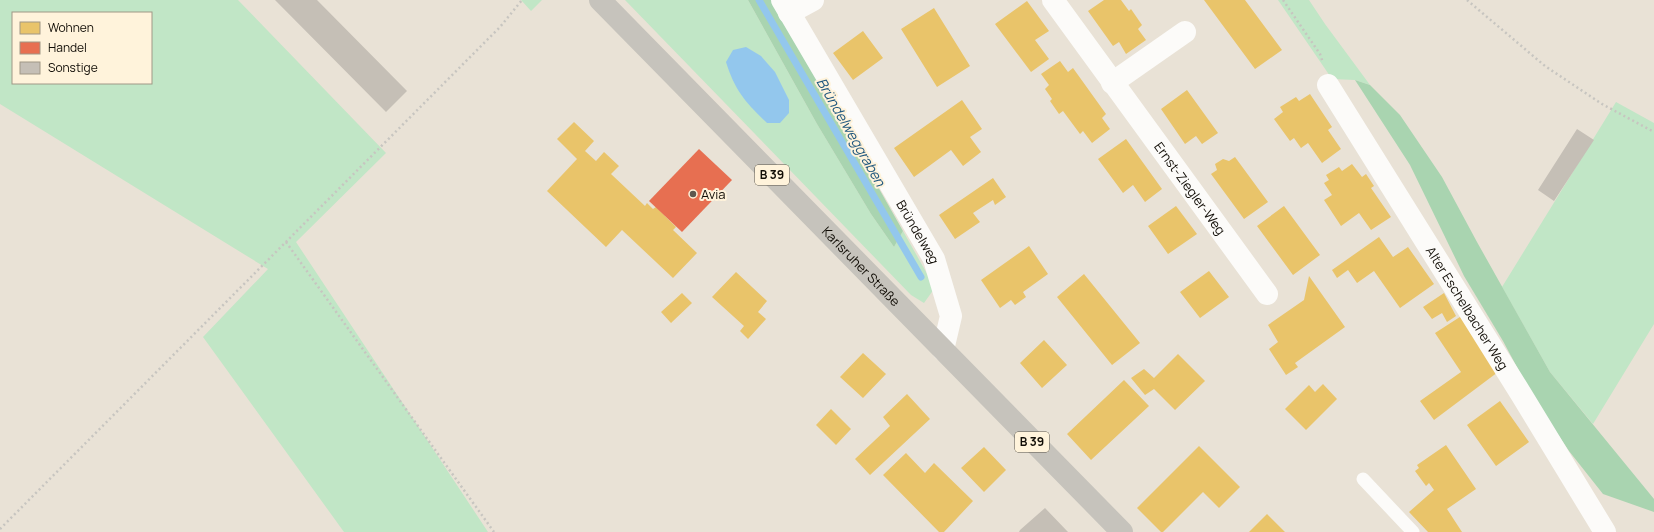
<svg xmlns="http://www.w3.org/2000/svg" width="1654" height="532" font-family="Manrope,sans-serif">
  <style>
    .green { fill: #c1e6c6; fill-rule: evenodd }
    .forest { fill: #a9d4b0 }
    .water { fill: #93c7ed }
    .homes { fill: #e9c46a }
    .shops { fill: #e76f51 }
    .lines { fill: none; stroke-linecap: round; stroke-linejoin: round }
    .stream { stroke: #93c7ed; stroke-width: 7 }
    .building { fill: #c5bfb6 }
    .path { stroke: #c7c5c0; stroke-width: 2.5; stroke-dasharray: 2 3; stroke-linecap: butt }
    .service { stroke: #fcfbf9; stroke-width: 13 }
    .minor { stroke: #fcfbf9; stroke-width: 22 }
    .primary { stroke: #c6c3bc; stroke-width: 22 }
    .poi-dot { fill: #5d584f; stroke: #fff3db; stroke-width: 1.5 }
    .labels { text-anchor: middle; stroke-width: 4; stroke-linejoin: round; paint-order: stroke }
    .shield { fill: #fff3db; stroke: #585246; stroke-width: 1 }
    .shield-label { font-size: 12px; font-weight: bold; fill: #110d06 }
    .street-label { font-size: 13px; fill: #110d06; stroke: #fff3db }
    .poi-label { font-size: 13px; fill: #110d06; stroke: #fff3db; text-anchor: start }
    .water-label { font-size: 14px; font-style: italic; fill: #1d557d; stroke: #fff3db }
  </style>
  <rect width="100%" height="100%" fill="#e9e2d6"/>
  <path class="green" d="M0,0H238L386,153L296,242L488,532H344L203,337L268,269L0,104ZM13,13H151V83H13Z
    M521,0H542L531,11Z
    M625,0H748L817,124L871,214L894,247L903,231L930,279L934,289L924,303L911,295Z
    M1278,0H1309L1325,24L1370,85L1355,80L1332,79Z
    M1616,102L1654,123V324L1593,424L1550,372L1502,287Z"/>
  <path class="forest" d="M748,0H772L903,231L894,247L871,214L817,124Z
    M1355,80L1370,85L1400,115L1442,177L1477,242L1550,372L1654,499V512L1603,494L1569,451L1534,399L1503,341L1464,276L1410,165Z"/>
  <path class="water" d="M746,47L761,56L775,72L789,100V113L780,123H767C746,103 735,91 726,62L733,50Z"/>
  <path class="homes" d="M1104,0H1121L1129,11L1131,9L1142,25L1138,29L1146,40L1126,54L1119,42L1113,46L1088,11Z
    M1204,0H1245L1282,50L1255,69Z
    M1027,1L1049,31L1035,40L1049,59L1031,72L995,24Z
    M934,8L970,66L937,87L901,29Z
    M863,31L883,58L853,80L833,53Z
    M1060,61L1068,72L1073,68L1106,114L1102,118L1110,129L1092,143L1083,131L1080,134L1063,111L1059,114L1050,101L1052,99L1045,89L1049,85L1041,74Z
    M1187,90L1218,133L1202,144L1196,136L1185,144L1161,109Z
    M1310,94L1332,127L1328,130L1341,149L1322,163L1308,143L1301,148L1294,138L1290,141L1274,119L1283,112L1280,107L1296,97L1299,101Z
    M962,100L982,129L970,137L981,152L963,166L951,150L914,177L894,148Z
    M574,122L594,141L585,151L596,161L604,152L619,166L611,174L645,206L647,203L653,209L656,207L676,227L673,230L697,253L673,278L622,230L606,247L547,191L577,159L557,139Z
    M1126,139L1162,189L1145,202L1133,185L1123,193L1098,159Z
    M1235,157L1268,202L1244,219L1211,174L1217,170L1215,164L1223,159L1229,161Z
    M1352,164L1362,177L1366,174L1374,186L1371,188L1391,217L1371,230L1359,213L1341,226L1324,200L1332,195L1324,183L1329,180L1326,175L1339,167L1342,171Z
    M993,178L1006,197L995,205L993,200L973,213L980,222L955,239L939,215Z
    M1176,206L1197,234L1168,254L1148,226Z
    M1284,206L1320,255L1293,275L1257,226Z
    M1379,237L1393,257L1408,247L1434,284L1400,308L1374,271L1357,283L1348,270L1337,278L1332,270Z
    M1029,246L1048,274L1023,292L1026,297L1015,305L1011,300L1000,308L981,280Z
    M1209,271L1229,297L1200,318L1180,292Z
    M736,272L767,301L758,312L766,319L748,339L740,331L744,326L712,297Z
    M1084,274L1140,343L1112,365L1057,297Z
    M1309,276L1345,327L1295,363L1298,367L1286,375L1269,349L1278,342L1268,325L1304,300Z
    M682,293L692,303L671,323L661,312Z
    M1444,293L1456,316L1447,322L1442,313L1432,319L1423,307Z
    M1463,315L1498,372L1434,420L1420,401L1461,372L1435,333Z
    M1044,340L1067,365L1042,388L1020,363Z
    M863,353L886,374L863,398L840,377Z
    M1178,354L1205,381L1175,410L1154,389L1145,395L1131,378L1144,369L1154,378Z
    M1124,380L1149,406L1091,460L1067,434Z
    M1323,384L1337,399L1306,430L1285,409L1309,385L1315,392Z
    M907,394L930,419L870,475L855,459L890,426L883,417Z
    M1500,401L1529,442L1496,466L1467,425Z
    M831,409L851,429L836,445L816,425Z
    M1446,445L1476,489L1447,509L1462,532H1428L1409,512L1434,490L1429,483L1426,486L1415,471L1419,468L1417,465Z
    M1199,446L1240,487L1219,508L1203,492L1163,532H1161L1137,508Z
    M984,447L1006,470L984,492L961,468Z
    M906,453L925,473L934,463L973,501L944,532H939L883,475Z
    M1267,514L1285,532H1249Z"/>
  <path class="shops" d="M699,149L732,180L682,232L649,201Z"/>
  <g class="lines">
    <path class="stream" d="M759,0L921,277"/>
  </g>
  <path class="building" d="M275,0H317L407,91L386,112Z
    M1577,129L1594,140L1554,201L1538,190Z
    M1045,508L1068,532H1019L1020,530Z"/>
  <g class="lines">
    <path class="path" d="M1283,0L1320,54L1323,63
      M1467,0L1545,66L1602,104L1654,132
      M286,242L494,532
      M0,529L500,27L522,0"/>
    <path class="service" d="M1363,479L1413,532"/>
    <g class="minor">
      <path id="s1" d="M782,0L934,259L951,316L943,350"/>
      <path id="s2" d="M1053,0L1267,294"/>
      <path d="M789,13L813,0"/>
      <path d="M1112,83L1185,32"/>
      <path id="s3" d="M1328,85L1521,394L1605,532"/>
    </g>
    <path class="primary" id="s4" d="M600,0L1122,532"/>
  </g>
  <circle class="poi-dot" cx="693" cy="194" r="4"/>
  <g class="labels">
    <g class="shield">
      <rect x="755" y="165" width="34" height="20" rx="3"/>
      <rect x="1015" y="432" width="34" height="20" rx="3"/>
    </g>
    <g class="shield-label">
      <text x="772" y="179">B 39</text>
      <text x="1032" y="446">B 39</text>
    </g>
    <g class="street-label">
      <text dy="5" stroke="none"><textPath href="#s2" startOffset="233">Ernst-Ziegler-Weg</textPath></text>
      <text dy="5" stroke="none"><textPath href="#s1" startOffset="269">Bründelweg</textPath></text>
      <text dy="5" stroke="none"><textPath href="#s4" startOffset="373">Karlsruher Straße</textPath></text>
      <text dy="5" stroke="none"><textPath href="#s3" startOffset="263">Alter Eschelbacher Weg</textPath></text>
    </g>
    <g class="poi-label">
      <text x="701" y="199">Avia</text>
    </g>
    <g class="water-label">
      <text transform="translate(851 132) rotate(60)" y="5">Bründelweggraben</text>
    </g>
  </g>
  <rect x="12" y="12" width="140" height="72" fill="#fff3db" stroke="#a09786"/>
  <rect x="20" y="22" width="20" height="12" fill="#e9c46a" stroke="#a09786"/>
  <text x="48" y="32" font-size="12" fill="#110d06">Wohnen</text>
  <rect x="20" y="42" width="20" height="12" fill="#e76f51" stroke="#a09786"/>
  <text x="48" y="52" font-size="12" fill="#110d06">Handel</text>
  <rect x="20" y="62" width="20" height="12" fill="#c5bfb6" stroke="#a09786"/>
  <text x="48" y="72" font-size="12" fill="#110d06">Sonstige</text>
</svg>
